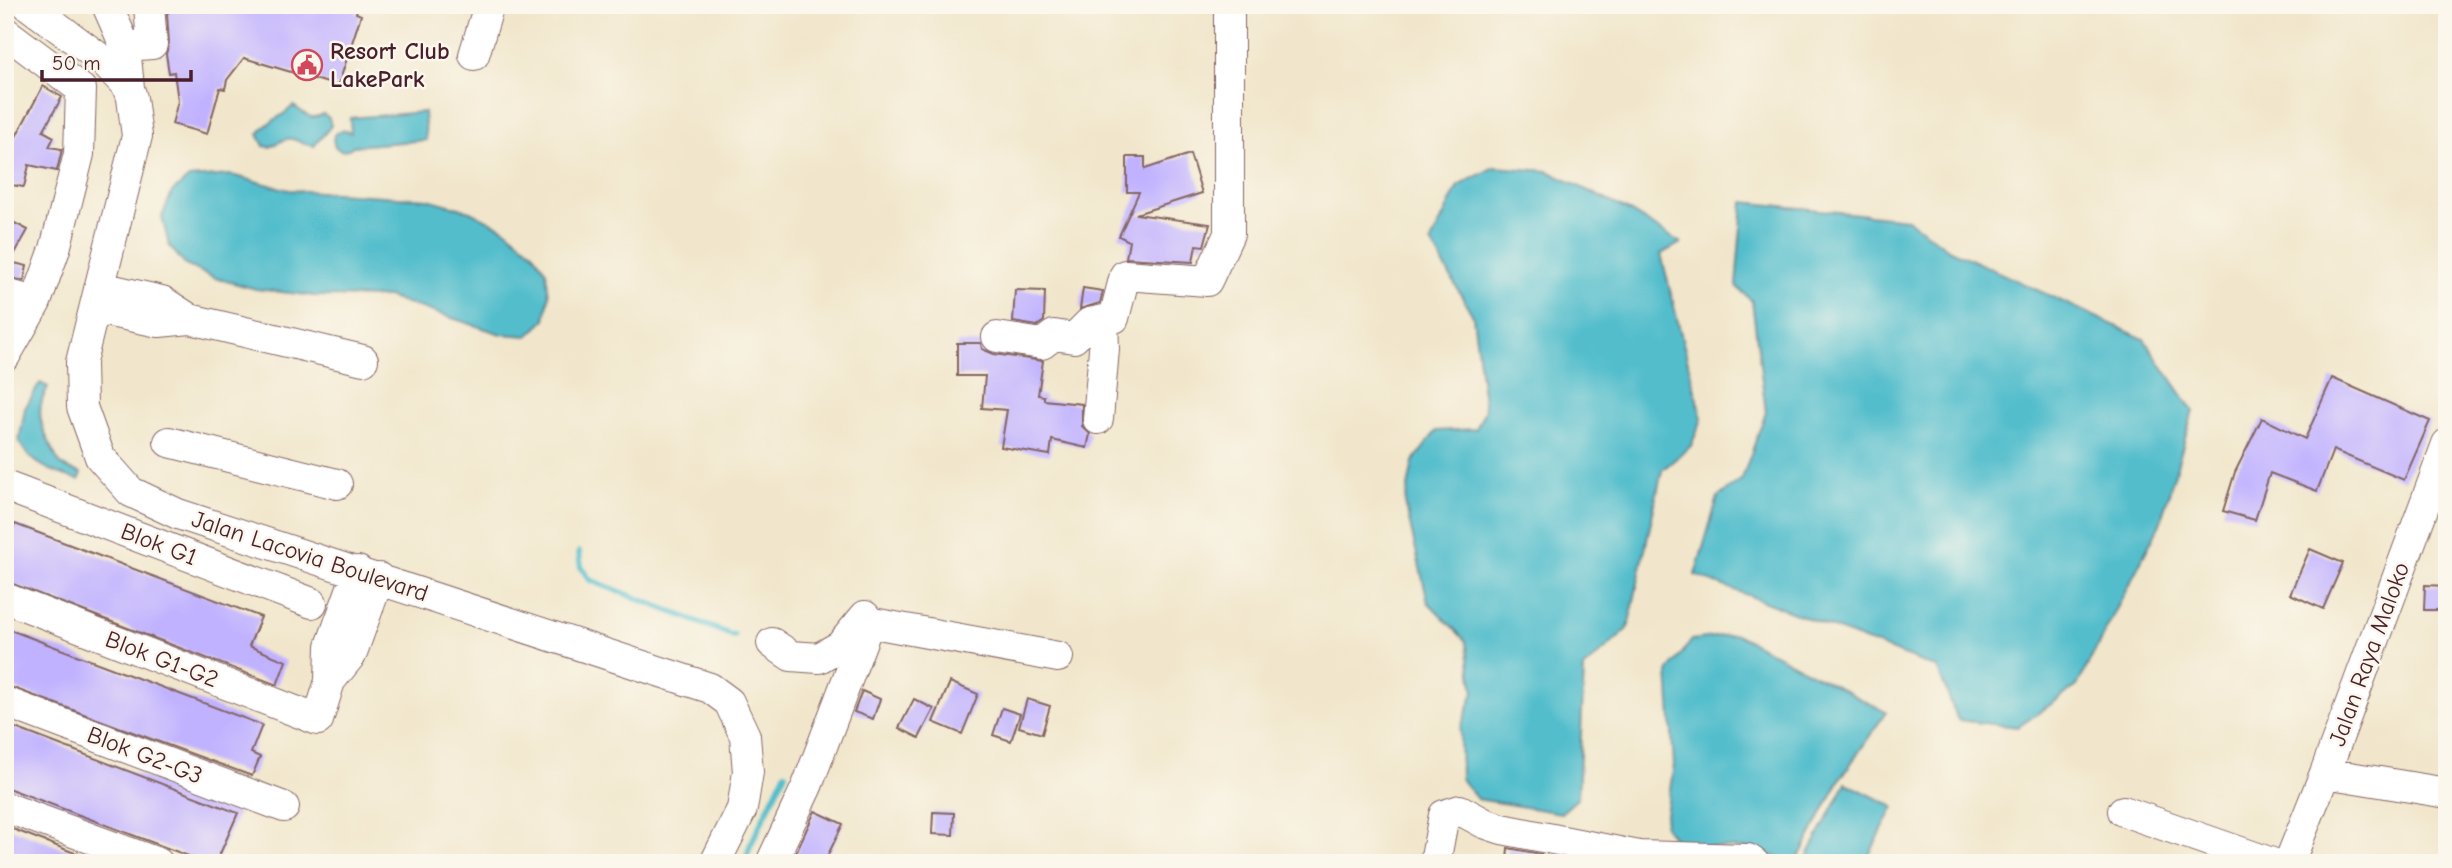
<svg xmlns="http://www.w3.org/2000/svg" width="2452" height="868" font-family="'Comic Neue',sans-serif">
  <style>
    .water { fill: #52bdcc; stroke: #4e6e7c; stroke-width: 2 }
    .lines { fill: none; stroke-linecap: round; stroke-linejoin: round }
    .stream { stroke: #52bdcc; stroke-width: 6 }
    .building { fill: #c1b2ff }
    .minor-casing { stroke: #846563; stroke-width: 32 }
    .minor { stroke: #fff; stroke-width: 30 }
    .labels { text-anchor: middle; stroke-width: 5; stroke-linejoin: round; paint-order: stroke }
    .poi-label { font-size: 24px; font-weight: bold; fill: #4a1f2b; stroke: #fbf7ec; text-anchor: start }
    .street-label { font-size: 24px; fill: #4a1f2b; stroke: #fbf7ec }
  </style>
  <rect width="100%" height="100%" fill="#fbf7ec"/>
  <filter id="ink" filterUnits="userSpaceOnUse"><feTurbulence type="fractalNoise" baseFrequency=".0143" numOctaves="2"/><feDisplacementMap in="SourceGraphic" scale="14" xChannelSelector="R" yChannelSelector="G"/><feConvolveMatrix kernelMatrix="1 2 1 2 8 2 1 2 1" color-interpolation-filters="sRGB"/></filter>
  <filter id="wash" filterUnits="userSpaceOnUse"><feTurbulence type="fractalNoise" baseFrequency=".00686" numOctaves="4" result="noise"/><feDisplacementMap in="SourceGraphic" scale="28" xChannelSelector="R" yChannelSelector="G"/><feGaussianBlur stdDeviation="1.57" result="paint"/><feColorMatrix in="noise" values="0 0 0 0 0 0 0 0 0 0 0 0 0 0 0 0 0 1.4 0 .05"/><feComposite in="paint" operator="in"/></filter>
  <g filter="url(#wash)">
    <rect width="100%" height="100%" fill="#f1e6cb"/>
    <path class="water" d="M293,106C305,112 309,122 323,114L329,118L331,126L314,146C288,142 299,131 270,147L264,146L258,134C266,122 283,117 293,106Z
      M424,112L426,140L353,146C342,155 331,149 334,135C341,129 344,130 351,133L350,118Z
      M1494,167L1548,171L1631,212L1681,243L1661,254L1702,419L1691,446L1662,470L1628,629L1584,668L1578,798L1561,813L1477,799L1461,779L1460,730L1474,692L1466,641L1428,602L1405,503L1413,462L1436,431L1476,429L1485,410L1473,316L1431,242L1458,186Z
      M231,175L289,190L428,199L470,211L505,229L533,252L546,271L549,296L545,320L528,336L501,334L388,297L315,296L256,289L215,278L185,265L169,245L162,217L172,192L189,178Z
      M1743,202L1907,219L1950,250L2144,339L2193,411L2160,524L2077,686L2018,727L1958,720L1937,668L1695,575L1718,497L1742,479L1766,412L1752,301L1736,286Z
      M40,383L48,387C37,407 38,420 48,440C59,461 55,466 81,473L79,480C54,473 32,465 19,442L25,408Z
      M1736,634L1886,712L1839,781L1796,863L1752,849L1680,845L1664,826L1674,765L1668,672L1692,640Z
      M1846,783L1894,807L1865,863H1804Z"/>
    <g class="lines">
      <path class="stream" d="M579,552L581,567L590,580L734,636
        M745,863L750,846L785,773"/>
    </g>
    <g id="blocks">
      <path class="building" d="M173,5H358L356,13L361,15L338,86L244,58L227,80L225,89L220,88L207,134L172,124L178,101L174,72L169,73L166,54L169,43L167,14Z
        M43,86L62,97L43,131L54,137L49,147L62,149L57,171L29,165L24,187L5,184V157Z
        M1190,154L1202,193L1136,214L1210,224L1204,246L1196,245L1193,262L1126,258L1129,241L1119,236L1139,192H1127V157H1145V169Z
        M5,218L28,230L10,262L27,266L24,281L5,277Z
        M1083,288L1103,291L1100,303L1080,309Z
        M1015,290L1045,291L1044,321L1037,326L1013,322Z
        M957,343H981L982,349L994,354L1043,361L1038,395L1044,396V400L1082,404V426L1090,434L1087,448L1052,440L1050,455L1001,447L1007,410L982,408L985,376H957Z
        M2332,378L2430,421L2404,480L2333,450L2317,491L2270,473L2255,520L2223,511L2235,472L2262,418L2305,439Z
        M15,524L261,617L249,646L286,661L277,685L5,581V548Z
        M2310,549L2343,563L2323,609L2290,594Z
        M2425,585L2447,586V610H2424Z
        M5,628L262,725L251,753L260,757L252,776L5,685Z
        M950,682L978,694L962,734L933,722Z
        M862,691L880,699L873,719L854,712Z
        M914,699L934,709L919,738L899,728Z
        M1027,699L1050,706L1042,734L1019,727Z
        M1002,708L1020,714L1011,741L993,735Z
        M5,724L238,813L216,863H207L5,787Z
        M815,811L843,824L824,863H791Z
        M933,812L954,813L953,835L932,834Z
        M5,826L98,862V863H5Z
        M1508,848L1541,854L1540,863L1507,860Z"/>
    </g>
  </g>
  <g filter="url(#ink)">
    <use href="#blocks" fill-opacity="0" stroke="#846563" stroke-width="2"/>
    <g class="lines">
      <g class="minor-casing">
        <path id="minor" d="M28,5L101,59L129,88L125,46L107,5
          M5,32L81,89L79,154L55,249L36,302L5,356
          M125,46L152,44L149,5
          M474,55L489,5
          M129,88L132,98L137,136L81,362L82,407L100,457L131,492L178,514L710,688L729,702L745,736L748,772L742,809L715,863
          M5,294L36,302
          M96,309L159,322L190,319L162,301L101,287
          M190,319L363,360
          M997,337L1042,344L1054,335L1074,338L1089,323L1114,318L1125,275L1207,281L1229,234V5
          M1098,419L1104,349L1103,320
          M169,442L337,484
          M5,486L312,603
          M358,571L331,646L330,681L351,655L379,578
          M5,598L318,720L330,681
          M772,643L791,656L819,658L840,646L865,616
          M5,702L284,807
          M2325,773L2447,793
          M5,807L158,863
          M2123,811L2272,863
          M771,863L807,786L865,633L873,623L1058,657
          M1435,863L1444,815L1460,810L1484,823L1502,829L1639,856L1748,859L1754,863
          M2289,863L2325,773L2447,444"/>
      </g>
      <use href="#minor" class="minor"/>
    </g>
  </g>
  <defs>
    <g id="civic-ring" transform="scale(1.575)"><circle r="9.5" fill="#fbf7ec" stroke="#d1495b" stroke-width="1.5"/><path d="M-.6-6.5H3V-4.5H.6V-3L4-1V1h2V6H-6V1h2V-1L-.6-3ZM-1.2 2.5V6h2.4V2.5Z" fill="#d1495b"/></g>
  </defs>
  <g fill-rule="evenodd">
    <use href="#civic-ring" x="307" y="65"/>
  </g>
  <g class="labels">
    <g class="poi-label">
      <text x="330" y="59">Resort Club<tspan x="330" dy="28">LakePark</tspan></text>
    </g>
    <g class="street-label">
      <text transform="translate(159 544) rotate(21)" y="8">Blok G1</text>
      <text transform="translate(310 556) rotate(18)" y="8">Jalan Lacovia Boulevard</text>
      <text transform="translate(2369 654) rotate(-70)" y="8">Jalan Raya Maloko</text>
      <text transform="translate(162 659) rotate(21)" y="8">Blok G1-G2</text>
      <text transform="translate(145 755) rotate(21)" y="8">Blok G2-G3</text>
    </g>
  </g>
  <rect width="2452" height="868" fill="none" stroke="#fbf7ec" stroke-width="28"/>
  <path d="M42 70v10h149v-10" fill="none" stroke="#4a1f2b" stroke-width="3.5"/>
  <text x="52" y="70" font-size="21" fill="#4a1f2b" stroke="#fbf7ec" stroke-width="5" paint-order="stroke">50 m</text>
</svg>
